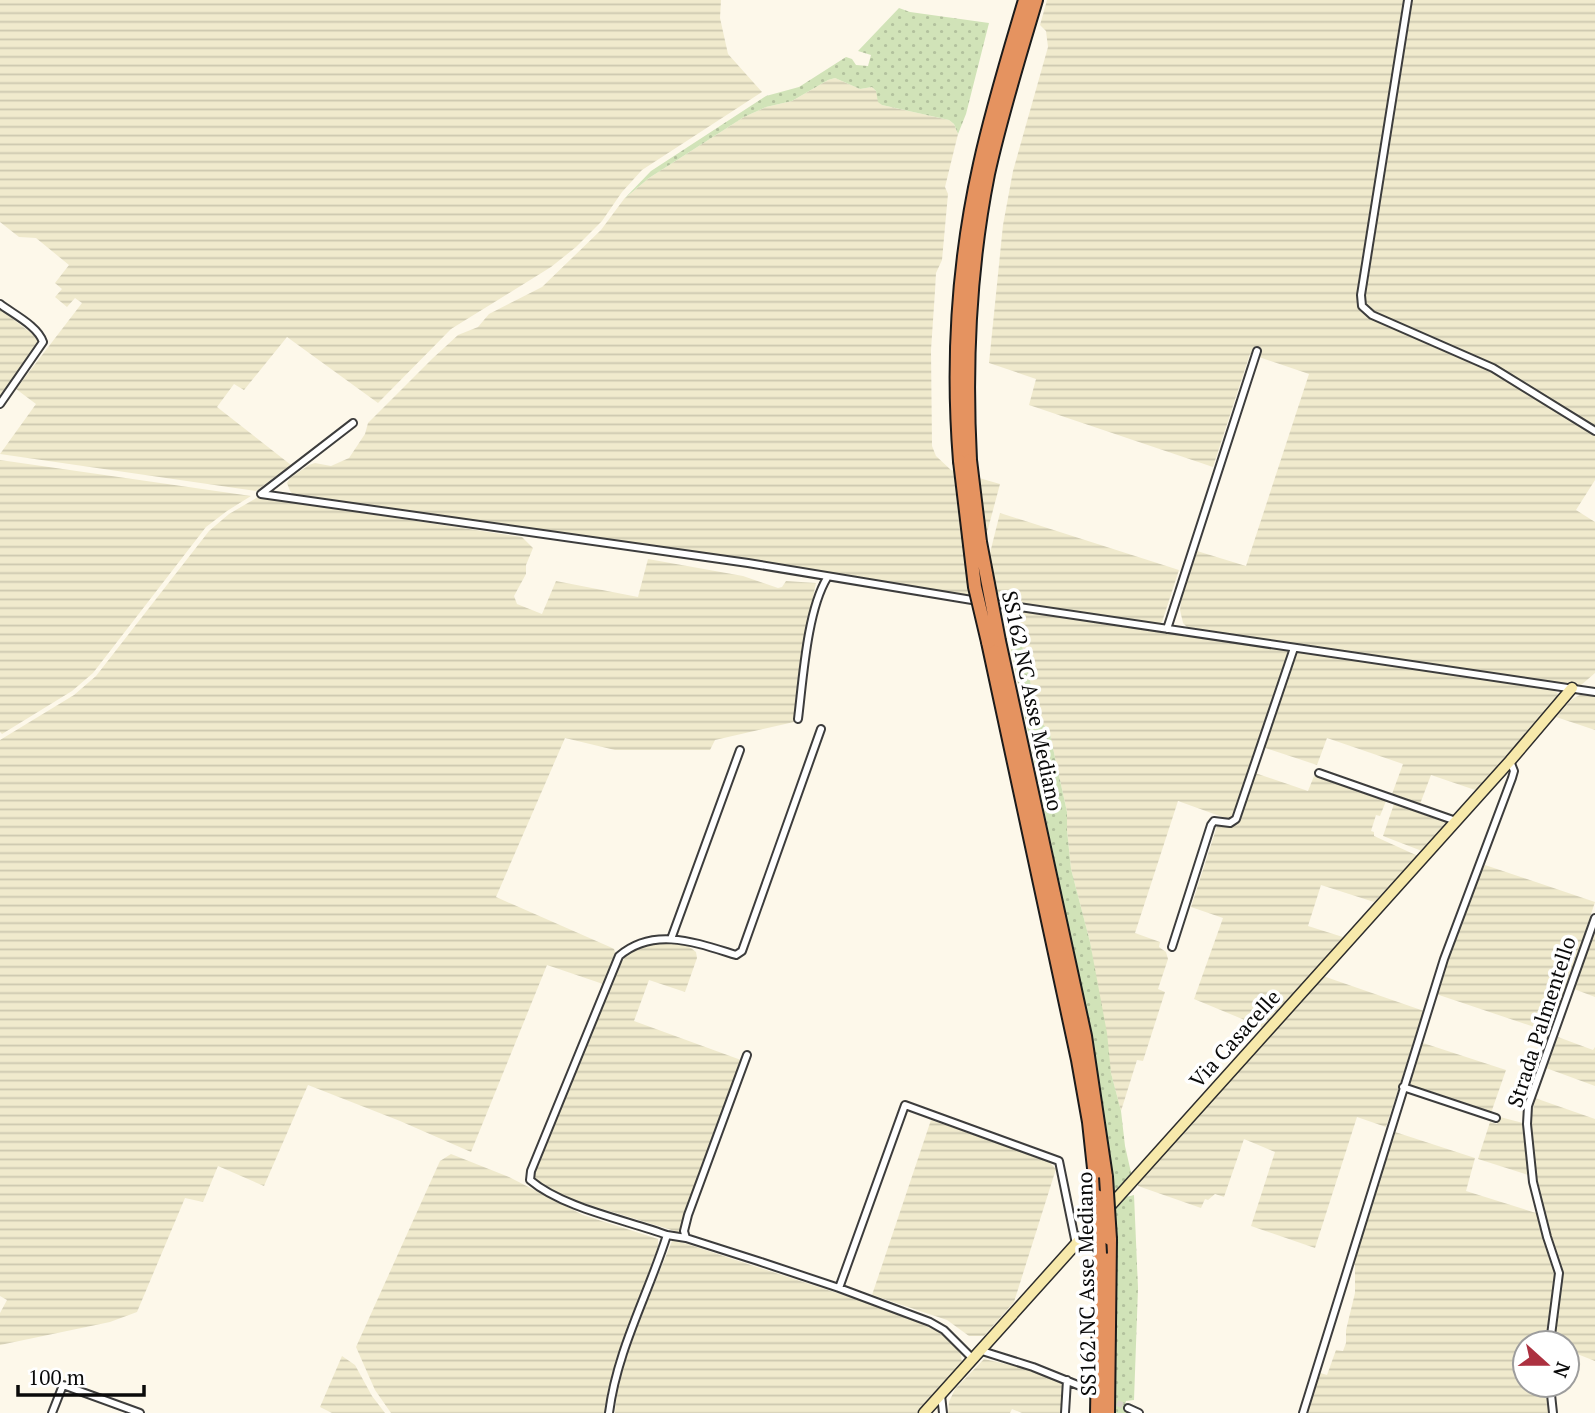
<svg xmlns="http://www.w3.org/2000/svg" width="1595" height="1413" font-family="'PT Serif',serif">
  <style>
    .farmland { fill: url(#farmland-rules) }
    .grass { fill: url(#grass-dots) }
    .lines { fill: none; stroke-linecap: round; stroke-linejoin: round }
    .street-tunnel { stroke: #d9d4c8; stroke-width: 6; stroke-dasharray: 6 3; stroke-linecap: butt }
    .street-casing { stroke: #3d3d3d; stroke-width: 10 }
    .secondary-casing { stroke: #2c2c2c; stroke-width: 13 }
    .highway-casing { stroke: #1b1b1b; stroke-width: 16 }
    .street { stroke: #fff; stroke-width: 6 }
    .secondary { stroke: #f7e9ab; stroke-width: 10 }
    .highway { stroke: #e59360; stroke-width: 12 }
    .highway-bridge-casing { stroke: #1b1b1b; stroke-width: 16; stroke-linecap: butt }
    .highway-bridge { stroke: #e59360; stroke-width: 12 }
    .labels { text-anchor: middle; stroke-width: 7; stroke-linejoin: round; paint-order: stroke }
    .street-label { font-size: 21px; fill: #0a0a0a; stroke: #fff }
  </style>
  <defs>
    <pattern id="farmland-rules" width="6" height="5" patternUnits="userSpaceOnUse" patternTransform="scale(1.75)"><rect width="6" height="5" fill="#f0eacd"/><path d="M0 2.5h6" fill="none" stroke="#ccc7af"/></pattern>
    <pattern id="grass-dots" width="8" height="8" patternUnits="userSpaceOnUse" patternTransform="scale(1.75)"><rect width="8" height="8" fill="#d1e3b8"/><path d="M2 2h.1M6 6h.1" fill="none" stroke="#b2c19d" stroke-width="1.8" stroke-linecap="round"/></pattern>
  </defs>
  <rect width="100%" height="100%" fill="#fdf8ea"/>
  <path class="farmland" d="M0,0H721L720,18L728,54L762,92L642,170L622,192L602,221L576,247L551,267L451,329L378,403L287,337L244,390L234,384L217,407L291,465L256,491L0,454L36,404L16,389L82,303L75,298L67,307L55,297L62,289L55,283L69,265L36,238L19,237L0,222Z
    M1047,0H1406L1362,310L1479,363L1595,434V480L1576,510L1595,522V673L1580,686L1190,630L1183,623L1180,610L1182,594L1197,551L1246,566L1309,374L1250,354L1213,467L1029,405L1036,379L989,363L1003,225L1013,171L1048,47L1046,31L1040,25Z
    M1411,0H1595V429L1493,366L1424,333L1370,312L1362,301Z
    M835,78L860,89L872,87L876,91L882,105L949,120L954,124L958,134L945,187L948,194L942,260L936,273L935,291L931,350L932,446L936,456L951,470L1000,484L970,596L294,496L290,491L287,483L290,478L309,465L315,463L331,466L349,458L365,434L368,423L433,358L458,335L478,327L489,314L542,287L601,230L624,199L649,178L744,117L766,107L792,101L828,80Z
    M0,309L40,340L0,397Z
    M0,460L251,496L227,511L206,527L93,673L72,691L2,734L0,732Z
    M258,497L522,537L533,548L526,565V574L514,596L517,604L542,614L556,581L638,597L648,559L743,576L778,588L782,587L786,581L816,583L807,625L794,722L715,740L710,750H615L565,738L496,897L610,947L614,949L616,955L603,984L547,965L471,1152L400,1121L308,1085L264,1186L218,1166L203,1202L185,1198L137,1312L110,1322L0,1345V1313L7,1300L0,1296V740L74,695L96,676L209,531L229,514Z
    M1000,513L1179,570L1162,622L1158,624L979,597Z
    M1002,609L1291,651L1233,816L1228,819L1178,801L1135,933L1160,942L1159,947L1166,952L1168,959L1158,989L1165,992L1143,1061L1137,1060L1121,1111L1111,1073L1090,942L1071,869L1067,830V812L1049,730L1039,722L1019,632L1015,623L1005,620Z
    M1296,652L1552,689L1560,695L1559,699L1478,791L1431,775L1420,804L1392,794L1403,764L1327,738L1317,765L1262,747Z
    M1580,695L1595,696V730L1556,717L1572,699Z
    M1255,773L1308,791L1314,776L1386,801L1380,816L1376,815L1371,831L1374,832V836L1418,856L1374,902L1321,885L1308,926L1346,938L1264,1028L1194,999L1223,918L1191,907L1217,826L1231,827L1237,824Z
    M1394,804L1442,821L1446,822V825L1422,851L1383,836Z
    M1485,865L1595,902L1552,1033L1436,994L1480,870Z
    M1595,928V997L1574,989Z
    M670,942L687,945L696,952L697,958L685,992L649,980L634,1021L741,1060L681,1231L678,1232L570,1199L538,1185L533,1178L618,966L631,950L645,943Z
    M1323,976L1424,1011L1386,1127L1357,1117L1315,1248L1251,1226L1275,1152L1244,1139L1224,1197L1215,1194L1208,1200L1205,1199L1201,1208L1138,1186V1183Z
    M1558,1037L1593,1050L1595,1047V1086L1546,1068Z
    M1420,1042L1506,1070L1491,1113L1412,1086L1408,1081Z
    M1535,1098L1595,1119V1361L1567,1350V1343H1554L1562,1274L1547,1223L1533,1160L1530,1126Z
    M1500,1117L1523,1123L1528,1175L1478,1159L1490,1122L1497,1124Z
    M931,1120L1048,1161L1056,1169L1014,1302L984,1336H969L947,1320L872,1295Z
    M1392,1131L1475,1158L1466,1191L1536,1213L1554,1266L1555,1283L1547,1343H1525V1385H1547L1550,1413H1305L1317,1372L1327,1375L1336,1350L1343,1351L1346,1343V1330L1355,1293V1265L1351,1263Z
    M451,1154L509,1177L583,1215L658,1239V1247L626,1332L609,1388L606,1413H391L375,1390L356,1347L440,1161Z
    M672,1241H678L892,1311L937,1331L949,1340L961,1354L962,1365L920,1413H615L617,1388L622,1363Z
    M342,1356L355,1365L372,1396L385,1413H332L320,1407Z
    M984,1359L1033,1370L1064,1383L1063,1413H1022L1012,1409L1010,1413H948L949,1402L955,1389Z"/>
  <path class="grass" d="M899,8L910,12L989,23L966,114L958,134L954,124L949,120L882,105L878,102L876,91L872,87L860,89L835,78L828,80L792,101L766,107L744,117L649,178L624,199L651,171L766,96L799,87L846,57L852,59L856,65L868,66L871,55L858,51Z
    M1005,620L1015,623L1019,632L1039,721L1049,730L1067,812V830L1071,869L1090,942L1107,1033L1111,1073L1121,1111L1125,1146L1132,1177L1115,1192L1095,1057Z
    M1134,1195L1138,1288L1134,1400L1126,1401L1124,1411L1129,1413H1113L1116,1336L1115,1210L1126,1197Z"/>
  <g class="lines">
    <path class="street-tunnel" d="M1109,1399L1128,1408"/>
    <g class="street-casing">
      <path id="street" d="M1408,0L1361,295L1362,306L1372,315L1493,368L1595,431
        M0,304C13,314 38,326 43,342L0,404
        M353,423L261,494L748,563L978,601
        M992,603L1595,692
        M1167,629L1257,351
        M798,719C803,679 807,611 827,578
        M1319,773L1456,821
        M671,939L740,750
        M1172,947L1211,825L1214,821L1230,823L1236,819L1294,648
        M1403,1087L1496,1118
        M667,1235L686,1238L758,1261L839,1288L930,1322L944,1330L973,1359
        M686,1238L684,1231L688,1215L747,1055
        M839,1288L905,1105L1059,1161L1076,1244
        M1550,1343L1559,1273L1547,1237L1533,1182L1527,1124L1528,1106L1595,918
        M982,1351L1033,1367L1085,1388
        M1550,1385L1553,1413
        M941,1395L943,1413
        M1128,1408L1139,1413
        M52,1413L63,1385L140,1413
        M609,1413C617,1350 648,1295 667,1235C626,1220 563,1208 530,1180L531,1171L619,956C654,926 697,943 736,955L742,951L821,729
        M1065,1413L1067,1380
        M1303,1413L1444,959L1512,778L1514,771L1510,761"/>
    </g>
    <g class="secondary-casing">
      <path id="secondary" d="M924,1413L1510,761L1572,688"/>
    </g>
    <g class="highway-casing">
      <path id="highway" d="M970,460C965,364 969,269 988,174C1001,115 1019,57 1036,0
        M960,461C952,362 958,262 980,164C992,109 1009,54 1025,0
        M999,641L1085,1036L1106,1177
        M988,642L1078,1060L1089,1122L1097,1196
        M1097,1413L1100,1254
        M1108,1413L1110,1239"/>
    </g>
    <use href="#street" class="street"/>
    <use href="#secondary" class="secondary"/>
    <use href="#highway" class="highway"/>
    <g class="highway-bridge-casing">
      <path id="highway-bridge" d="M970,460L980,542L999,641
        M960,461L975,587L988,642
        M1106,1177L1110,1239
        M1097,1196L1100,1254"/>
    </g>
    <use href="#highway-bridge" class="highway-bridge"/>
  </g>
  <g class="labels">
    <g class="street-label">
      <text transform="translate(1032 701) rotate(78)" y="7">SS162 NC Asse Mediano</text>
      <text transform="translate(1542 1022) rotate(-72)" y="7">Strada Palmentello</text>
      <text transform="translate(1235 1039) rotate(-48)" y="7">Via Casacelle</text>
      <text transform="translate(1087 1284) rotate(-91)" y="7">SS162 NC Asse Mediano</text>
    </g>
  </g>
  <g transform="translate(1546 1364) rotate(111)"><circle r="33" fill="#ffffff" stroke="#9d9d9d" stroke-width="2"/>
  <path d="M0-5L12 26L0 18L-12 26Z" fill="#ac3140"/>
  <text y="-10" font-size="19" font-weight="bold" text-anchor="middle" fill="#0a0a0a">N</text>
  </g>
  <path d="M18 1385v10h126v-10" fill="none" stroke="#0a0a0a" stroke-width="3.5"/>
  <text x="28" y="1385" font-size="21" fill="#0a0a0a" stroke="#ffffff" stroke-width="5" paint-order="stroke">100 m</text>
</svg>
